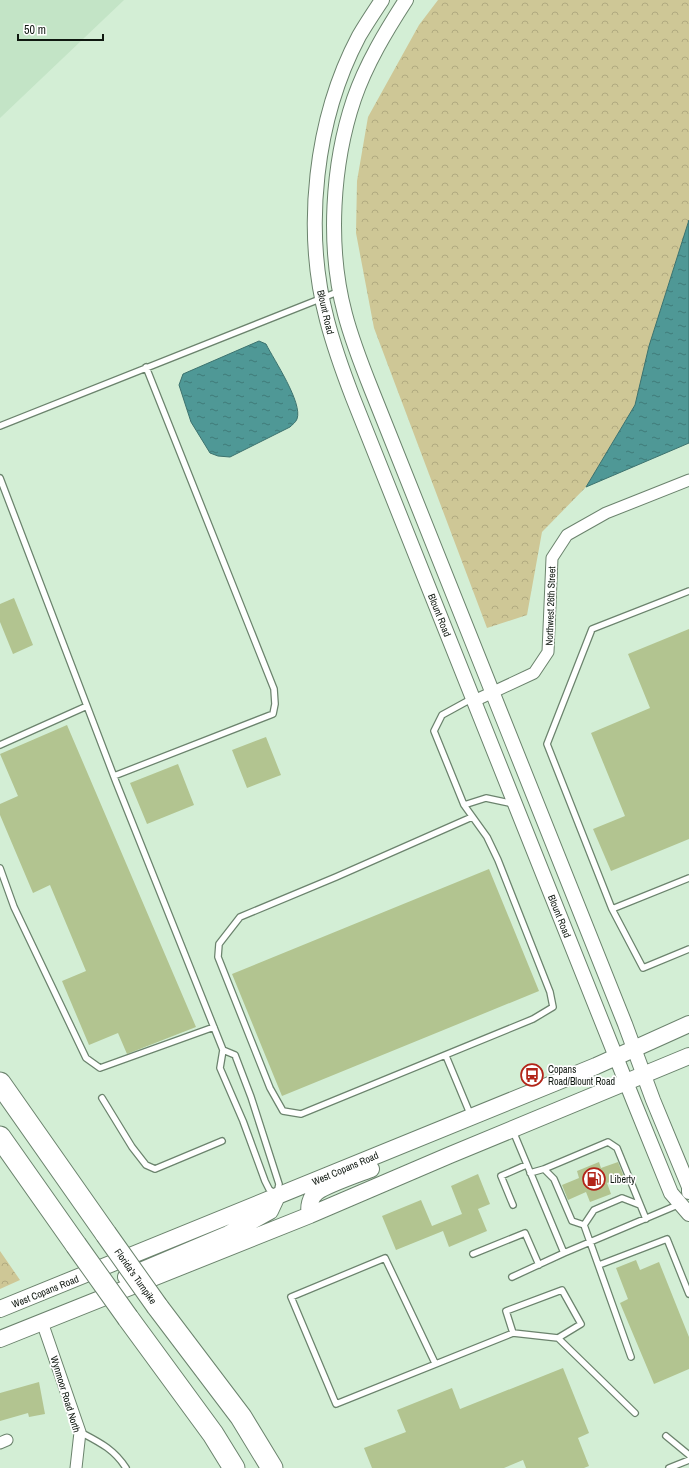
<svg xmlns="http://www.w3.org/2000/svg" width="689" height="1468" font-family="'Archivo Narrow',sans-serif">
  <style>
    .built { fill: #c3e4c6 }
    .forest { fill: url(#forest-crowns) }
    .water { fill: url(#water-ripples); stroke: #3c726e }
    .building { fill: #b2c490 }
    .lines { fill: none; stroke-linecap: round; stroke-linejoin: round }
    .service-casing { stroke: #6b836d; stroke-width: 8 }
    .minor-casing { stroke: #6b836d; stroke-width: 13 }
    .tertiary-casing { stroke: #6b836d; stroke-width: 16 }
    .secondary-casing { stroke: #6b836d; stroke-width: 18 }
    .motorway-casing { stroke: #6b836d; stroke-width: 23 }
    .service { stroke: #fff; stroke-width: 5.5 }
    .minor { stroke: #fff; stroke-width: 11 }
    .tertiary { stroke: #fff; stroke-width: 14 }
    .secondary { stroke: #fff; stroke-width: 16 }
    .motorway { stroke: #fff; stroke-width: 21 }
    .motorway-bridge-casing { stroke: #6b836d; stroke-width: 23; stroke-linecap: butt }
    .motorway-bridge { stroke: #fff; stroke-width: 21 }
    .labels { text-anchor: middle; stroke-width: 3.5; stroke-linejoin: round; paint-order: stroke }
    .street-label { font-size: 10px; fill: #0f1810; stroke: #fff }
    .poi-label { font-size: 10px; fill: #0f1810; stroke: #fff; text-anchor: start }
  </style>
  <defs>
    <pattern id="forest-crowns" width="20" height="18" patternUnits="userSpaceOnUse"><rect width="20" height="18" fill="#cec796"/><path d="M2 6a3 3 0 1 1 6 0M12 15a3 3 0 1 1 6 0" fill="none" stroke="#b0aa80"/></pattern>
    <pattern id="water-ripples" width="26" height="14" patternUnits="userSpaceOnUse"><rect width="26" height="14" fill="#4f9896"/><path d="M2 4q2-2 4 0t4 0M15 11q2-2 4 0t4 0" fill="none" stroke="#407b79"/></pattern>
  </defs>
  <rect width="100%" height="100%" fill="#d3eed5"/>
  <path class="built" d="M0,0H124L0,118Z"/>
  <path class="forest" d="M438,0H689V220L653,334L635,405L586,487L542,532L527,615L487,628L374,328L356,233L357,181L368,117L419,25Z
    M0,1251L20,1280L0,1289Z"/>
  <path class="water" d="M689,220V443L586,487L635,405L649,346Z
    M259,341L266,344C274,360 303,403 297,419C296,422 292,425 290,427L230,457L218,456L210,453L191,422L179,385L183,374Z"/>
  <path class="building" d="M14,598L33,645L13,654L0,622V604Z
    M689,629V839L611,871L593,829L625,816L591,733L650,708L628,654Z
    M67,725L196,1027L127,1054L118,1033L89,1045L62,981L86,971L50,885L33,893L0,815V804L18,796L0,754Z
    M266,737L281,775L247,788L232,750Z
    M178,764L194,805L147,824L130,783Z
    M489,869L539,991L282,1096L232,974Z
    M599,1162L601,1168L618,1162L624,1177L607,1183L611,1194L590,1202L586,1192L568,1200L562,1185L579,1178L577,1171Z
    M478,1174L490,1204L478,1209L487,1231L449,1247L443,1231L396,1250L382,1216L421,1200L432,1226L462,1214L451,1186Z
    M636,1260L640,1270L659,1262L689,1337V1369L654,1384L620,1303L628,1299L616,1268Z
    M563,1368L589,1433L578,1438L589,1466L584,1468H526L523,1460L504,1468H372L364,1448L406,1432L397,1410L452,1388L460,1409Z
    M39,1382L45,1414L29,1417L28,1413L0,1421V1393Z"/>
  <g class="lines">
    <g class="service-casing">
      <path id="service" d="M0,426L340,291
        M0,478L116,782L223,1050L220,1068L243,1121L265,1181L269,1189L276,1195
        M0,745L87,706
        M114,776L273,714L275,704L274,689L146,367
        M464,805L486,798L514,804
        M472,817L336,877L240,917L219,944L218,957L270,1088L283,1111L301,1114L533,1019L553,1007L550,992L498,860L487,837L464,805L434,731L442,715L473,698
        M0,868L14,907L86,1058L100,1068L214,1027
        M689,878L612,909L643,968L689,949
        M612,909L547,744L592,629L689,591
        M223,1050L235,1055L251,1097L279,1184L277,1194
        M446,1056L471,1116
        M102,1098L132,1147L146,1165L155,1169L222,1141
        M513,1131L564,1253L680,1204
        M544,1169L608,1142L617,1148L646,1219
        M530,1173L544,1169L554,1179L572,1221L584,1225L631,1357
        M513,1205L501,1176L526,1165
        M584,1225L594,1210L622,1198L640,1205
        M473,1254L525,1233L539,1265
        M599,1265L667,1239L689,1294
        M512,1277L564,1253
        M513,1333L506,1311L562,1290L581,1324L558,1338
        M435,1363L385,1258L291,1297L336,1404L513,1333L558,1338L635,1413
        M80,1432C99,1442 114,1449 126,1468
        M666,1436L689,1455
        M669,1468L689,1460"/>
    </g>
    <g class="minor-casing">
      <path id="minor" d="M474,701L534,673L548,652L552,558L567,535L606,513L689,480
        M42,1322L80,1432L76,1468
        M0,1443L7,1440"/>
    </g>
    <g class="tertiary-casing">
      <path id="tertiary" d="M382,0C374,12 366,24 359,36C315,119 303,229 327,320C334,347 343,372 353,398L634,1102L671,1193L689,1214
        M406,0C386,31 366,64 354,99C332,164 327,247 345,314C352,341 362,366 372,391L625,1024L653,1100L689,1187V1192"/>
    </g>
    <g class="secondary-casing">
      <path id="secondary" d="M310,1215C308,1207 310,1197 317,1192C326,1185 358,1174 371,1169
        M126,1277L228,1234L270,1211L277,1196
        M0,1309L596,1066L689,1024
        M0,1339L310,1215L450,1155L689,1056"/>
    </g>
    <g class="motorway-casing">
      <path id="motorway" d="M0,1083L106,1234
        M0,1137L76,1245
        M157,1306L241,1417L272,1468
        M128,1318L213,1434L234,1468"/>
    </g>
    <use href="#service" class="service"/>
    <use href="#minor" class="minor"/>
    <use href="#tertiary" class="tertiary"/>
    <use href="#secondary" class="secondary"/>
    <use href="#motorway" class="motorway"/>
    <g class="motorway-bridge-casing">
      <path id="motorway-bridge" d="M106,1234L157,1306
        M76,1245L128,1318"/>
    </g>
    <use href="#motorway-bridge" class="motorway-bridge"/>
  </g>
  <defs>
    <g id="bus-ring" transform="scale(1.15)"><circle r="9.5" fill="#fff" stroke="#b22418" stroke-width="1.5"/><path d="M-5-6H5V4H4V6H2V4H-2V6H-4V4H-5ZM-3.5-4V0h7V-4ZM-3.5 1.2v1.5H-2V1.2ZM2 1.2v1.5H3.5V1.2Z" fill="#b22418"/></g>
    <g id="fuel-ring" transform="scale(1.15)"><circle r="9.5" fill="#fff" stroke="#b22418" stroke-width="1.5"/><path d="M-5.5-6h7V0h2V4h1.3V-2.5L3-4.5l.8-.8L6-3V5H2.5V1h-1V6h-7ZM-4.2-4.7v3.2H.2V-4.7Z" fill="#b22418"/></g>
  </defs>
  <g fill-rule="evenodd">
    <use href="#bus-ring" x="532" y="1075"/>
    <use href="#fuel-ring" x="594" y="1179"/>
  </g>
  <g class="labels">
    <g class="street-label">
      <text transform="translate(326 312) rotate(77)" y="4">Blount Road</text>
      <text transform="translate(550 606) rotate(-88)" y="4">Northwest 26th Street</text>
      <text transform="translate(440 615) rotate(68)" y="4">Blount Road</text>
      <text transform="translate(560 916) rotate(68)" y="4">Blount Road</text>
      <text transform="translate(345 1168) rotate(-23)" y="4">West Copans Road</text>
      <text transform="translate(136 1276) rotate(55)" y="4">Florida's Turnpike</text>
      <text transform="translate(45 1291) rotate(-22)" y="4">West Copans Road</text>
      <text transform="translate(66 1394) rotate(73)" y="4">Wynmoor Road North</text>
    </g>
    <g class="poi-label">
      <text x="548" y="1073">Copans<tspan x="548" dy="12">Road/Blount Road</tspan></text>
      <text x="610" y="1183">Liberty</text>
    </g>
  </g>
  <path d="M18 34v6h85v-6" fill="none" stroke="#0f1810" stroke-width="2"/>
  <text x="24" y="34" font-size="12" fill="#0f1810" stroke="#ffffff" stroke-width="3" paint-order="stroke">50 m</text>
</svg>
